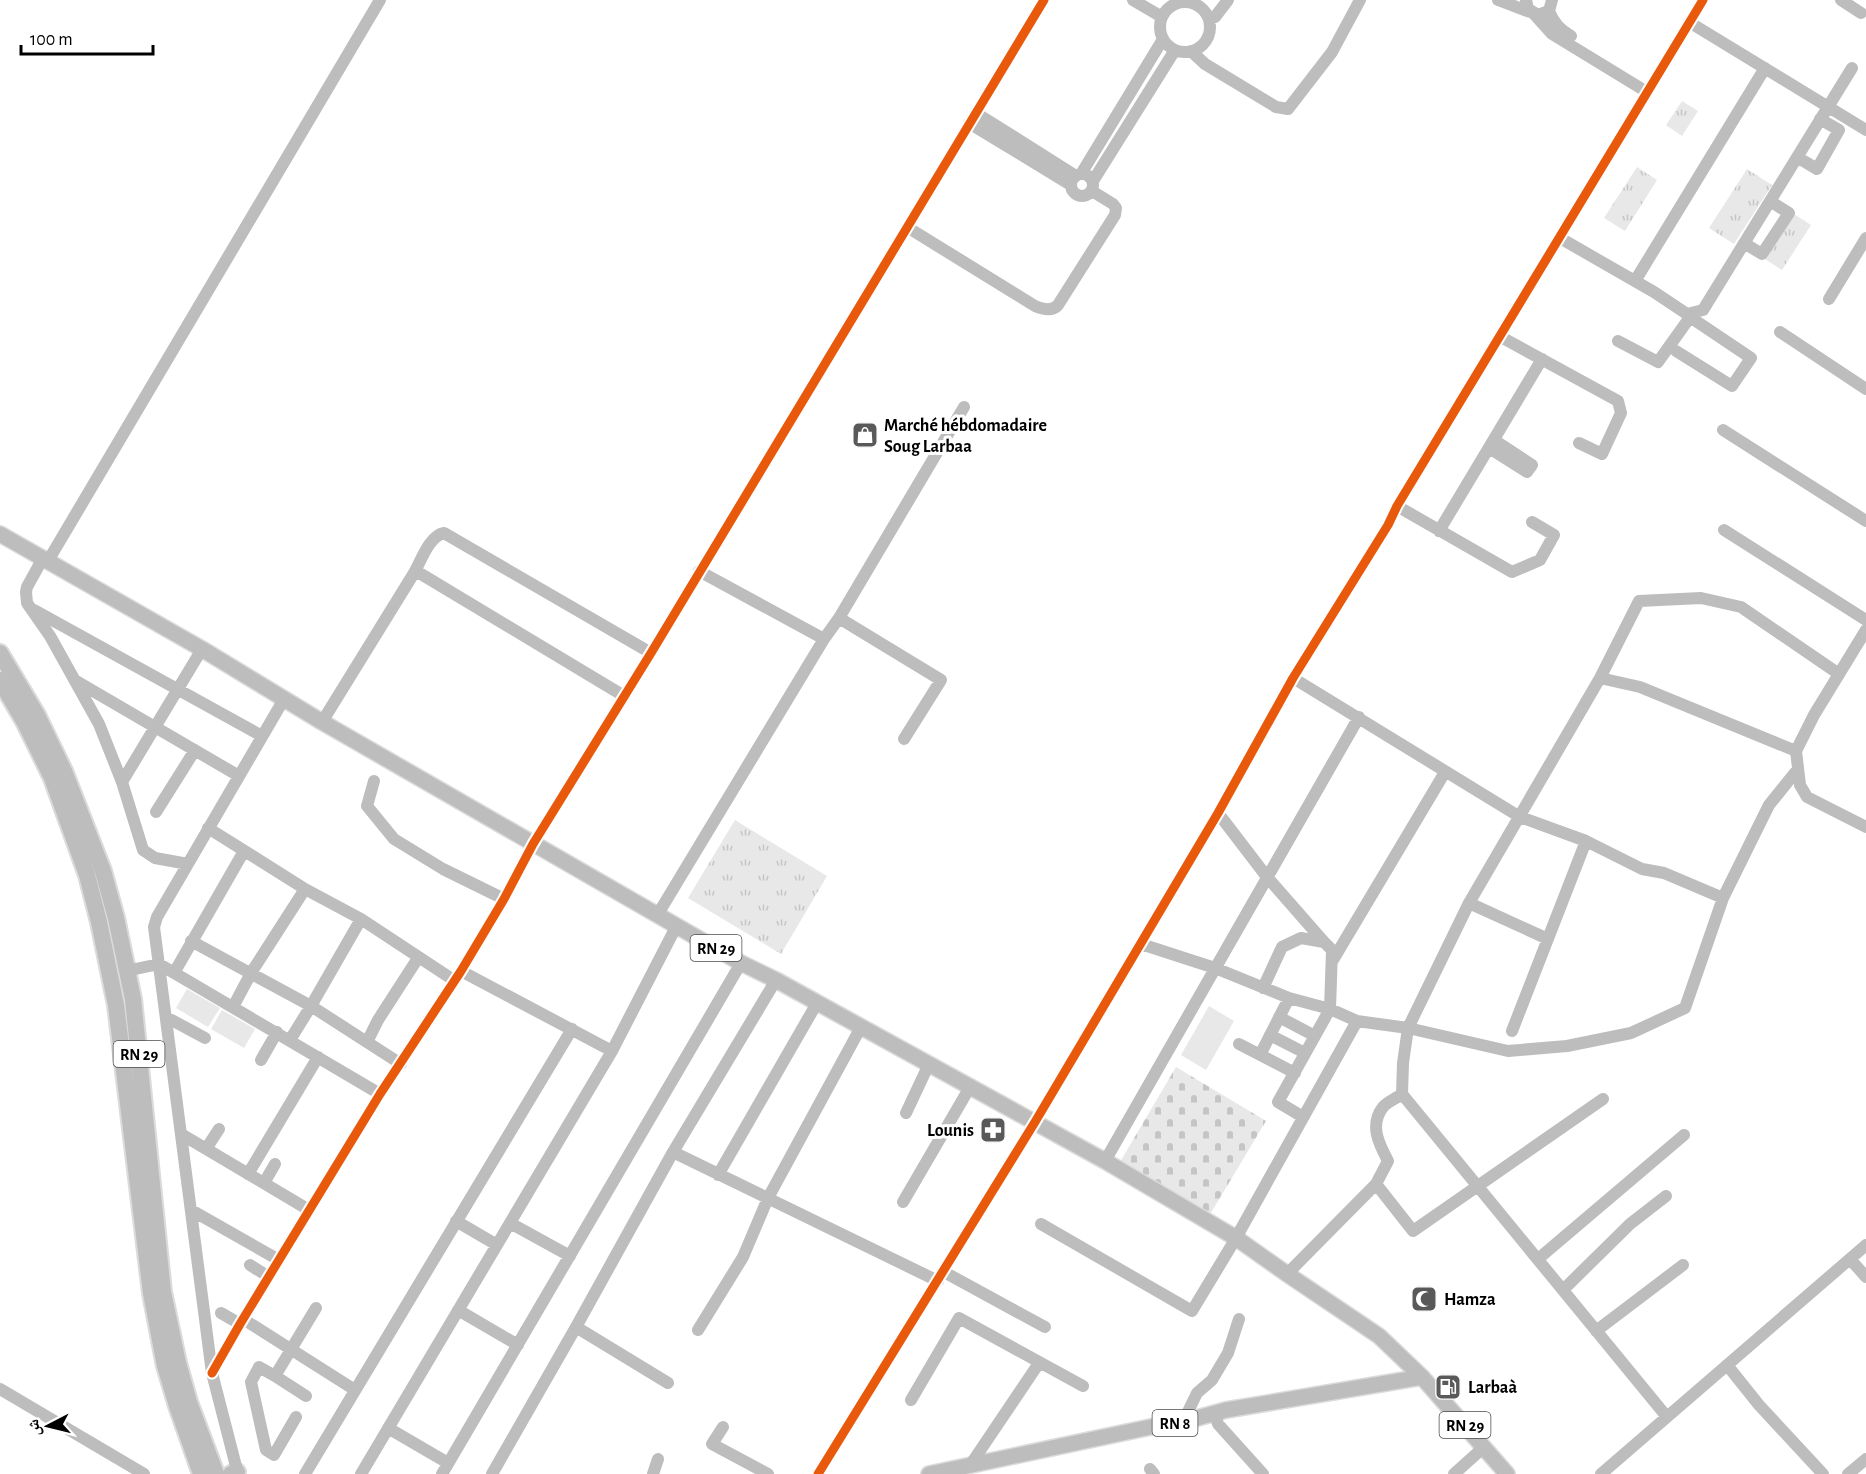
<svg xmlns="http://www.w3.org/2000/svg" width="1866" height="1474" font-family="'Alegreya Sans','Noto Naskh Arabic',sans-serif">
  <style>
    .grass { fill: url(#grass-tufts) }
    .cemetery { fill: url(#cemetery-stones) }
    .garden { fill: #e8e8e8 }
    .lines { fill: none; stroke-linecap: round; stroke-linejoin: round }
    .major-casing { stroke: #dbdbdb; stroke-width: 18 }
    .highway-casing { stroke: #dbdbdb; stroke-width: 20 }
    .minor { stroke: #bdbdbd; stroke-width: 12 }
    .major { stroke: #bdbdbd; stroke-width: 15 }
    .highway { stroke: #bdbdbd; stroke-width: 16 }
    .cycleway-casing { stroke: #fff; stroke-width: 13 }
    .cycleway { stroke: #e8590c; stroke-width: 9 }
    .labels { text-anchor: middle; stroke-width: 6; stroke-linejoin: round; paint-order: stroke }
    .shield { fill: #fff; stroke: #4c4c4c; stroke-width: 1.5 }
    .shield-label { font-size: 16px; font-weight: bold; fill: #000 }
    .poi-label { font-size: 18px; font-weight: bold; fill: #000; stroke: #fff; text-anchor: start }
  </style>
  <defs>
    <pattern id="grass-tufts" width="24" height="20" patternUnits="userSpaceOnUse" patternTransform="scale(1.5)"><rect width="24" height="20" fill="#e8e8e8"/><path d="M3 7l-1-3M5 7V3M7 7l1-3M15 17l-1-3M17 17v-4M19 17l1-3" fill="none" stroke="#c5c5c5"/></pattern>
    <pattern id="cemetery-stones" width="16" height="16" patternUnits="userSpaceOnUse" patternTransform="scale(1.5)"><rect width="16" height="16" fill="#e8e8e8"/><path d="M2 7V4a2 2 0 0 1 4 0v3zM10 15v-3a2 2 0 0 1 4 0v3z" fill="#c5c5c5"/></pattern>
  </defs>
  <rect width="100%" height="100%" fill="#fff"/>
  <path class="grass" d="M1682,101L1698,111L1682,136L1666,125Z
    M1637,167L1657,180L1625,231L1604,218Z
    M1747,169L1772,185L1734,244L1709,228Z
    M1794,214L1811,225L1782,270L1765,259Z
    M735,820L827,876L781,954L688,898Z"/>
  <path class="cemetery" d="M1176,1067L1266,1121L1209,1216L1120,1162Z"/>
  <path class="garden" d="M187,989L220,1008L208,1027L176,1008Z
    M1209,1006L1234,1021L1206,1070L1181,1055Z
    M222,1010L255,1029L244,1048L211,1029Z"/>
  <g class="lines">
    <g class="major-casing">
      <path id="major" d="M0,534L202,649L322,722L741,963L776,980L1105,1161L1236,1238L1287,1274L1379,1336L1422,1377L1507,1474
        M929,1474L1160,1425L1183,1422L1226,1410L1422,1377"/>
    </g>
    <g class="highway-casing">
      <path id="highway" d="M0,653L37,715L64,771L103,871L116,918L133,999L163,1292L178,1363L189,1402L216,1474
        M0,680L25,723L52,778L87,875L99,922L116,1005L151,1293L165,1366L177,1406L201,1474
        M231,1474L237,1472"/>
    </g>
    <path class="minor" d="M1133,0L1162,17
      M1498,0L1530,12
      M1526,0L1528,9L1538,15L1549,11L1552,0
      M1841,0L1861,13
      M1160 27a25 25 0 1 1 50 0a25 25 0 1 1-50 0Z
      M1549,11C1554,23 1560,30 1571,36
      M1534,14L1552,34L1647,92
      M1209,20L1215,17L1228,0
      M1689,22L1866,130
      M1191,51L1205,64L1276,107L1288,109L1332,52L1360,0
      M976,113L1076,176
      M969,123L1071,185
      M1797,157L1817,169L1839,130L1820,119
      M1071 185a11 11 0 1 1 22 0a11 11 0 1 1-22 0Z
      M1081,174L1163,39
      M1093,181L1175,50
      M907,227L1035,306C1042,309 1052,312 1058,305L1115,215L1116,208L1113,204L1092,191
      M1560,238L1654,292L1687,314L1703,310L1852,68
      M1744,243L1762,254L1789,213L1770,201
      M1635,281L1765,68
      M1829,299L1866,238
      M1780,332L1866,389
      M1501,337L1618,401L1621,413L1602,454L1579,443
      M1618,341L1658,362L1693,313
      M1676,351L1732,386L1751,358L1690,317
      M1723,430L1866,521
      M1489,448L1527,472L1532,465L1494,440
      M1397,506L1512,572L1540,560L1554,535L1532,522
      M1724,530L1866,620
      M1439,531L1542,359
      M43,558L27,587L26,592L27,603L50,636L99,724L122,782L143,850L155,858L188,864
      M48,561L380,0
      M699,571L824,639
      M414,573C421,561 429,536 444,533L651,653
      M34,610L262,736
      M839,618L941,680L904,739
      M1866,630L1814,715L1796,751L1800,785L1807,797L1866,827
      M1293,678L1520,817L1586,841L1642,869L1664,873L1723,898
      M1600,678L1640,687L1796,751
      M76,681L239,776
      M322,722L414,573L421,574L624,696
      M374,781L367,806L394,839L443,869L504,899
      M122,782L202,649
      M156,812L195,750
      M1218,813L1267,877L1324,942
      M208,828L305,889L361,919L455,981
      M1469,903L1548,939
      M658,914L824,639L839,618L964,407
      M191,941L311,1006L401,1064
      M1141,944L1215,968L1289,998L1330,1009L1357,1021L1408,1028L1508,1051L1567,1046L1631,1033L1685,1008L1723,898L1769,805L1798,769
      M1333,960L1445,772
      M126,971L159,964L380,1094
      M461,971L612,1051
      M174,973L244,851
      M1263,988L1282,947L1301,938L1324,942L1332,950L1330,1009L1278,1102L1303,1117
      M233,1007L251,973L305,889
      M166,1017L205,1038
      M1279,1017L1315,1036
      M1512,1031L1586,841
      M1270,1035L1305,1053
      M290,1040L311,1006L361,919
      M367,1042L378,1020L418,958
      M1239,1044L1295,1073
      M1260,1055L1289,998
      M261,1060L277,1032
      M906,1113L929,1064
      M181,1134L309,1210
      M206,1149L219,1129
      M673,1152L938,1281
      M1105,1161L1359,717
      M248,1174L318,1057
      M718,1175L817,1003
      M264,1183L275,1164
      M1376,1184L1413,1231L1603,1099
      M903,1202L970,1087
      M191,1210L279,1260
      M456,1221L497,1245
      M510,1223L570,1256
      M1041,1224L1192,1311L1236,1238L1357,1021
      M1538,1259L1684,1135
      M1850,1259L1866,1277
      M250,1265L269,1277
      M944,1272L1045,1327
      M1287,1274L1376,1184L1388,1161C1379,1144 1369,1125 1383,1107C1387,1102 1397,1098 1402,1094
      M1563,1290L1630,1224L1666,1196
      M458,1310L518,1345
      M221,1313L240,1324
      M243,1319L355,1390
      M576,1327L668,1383
      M698,1330L743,1257L768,1198L861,1027
      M1596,1331L1683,1265
      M1727,1365L1759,1405L1823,1474
      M212,1373L240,1324L380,1094L461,971L504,899L533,844L651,653L1044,0
      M275,1376L306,1396
      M0,1389L144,1474
      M911,1400L959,1318L1083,1386
      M1215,1413L1218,1424L1263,1474
      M296,1417L274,1455L266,1450L251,1382L259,1367L275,1376L316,1308
      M1667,1417L1402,1094L1403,1063L1408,1028L1469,903L1600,678L1639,601L1701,598L1741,607L1839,674
      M1183,1422L1197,1393L1212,1380L1228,1353L1239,1319
      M723,1427L712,1444L768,1474
      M388,1428L448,1463
      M971,1464L1039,1363
      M1150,1469L1154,1474
      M238,1474L212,1373L154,927L157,917L284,699
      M305,1474L572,1029
      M361,1474L612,1051L677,925
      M442,1474L741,963
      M492,1474L576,1327L673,1152L776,980
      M653,1474L658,1459
      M818,1474L1035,1122L1218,813L1293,678L1388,525L1397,506L1703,0
      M1454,1474L1484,1447
      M1601,1474L1866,1245
      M1848,1474L1866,1459"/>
    <use href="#major" class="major"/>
    <use href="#highway" class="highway"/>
    <g class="cycleway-casing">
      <path id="cycleway" d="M212,1373L240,1324L380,1094L461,971L504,899L533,844L651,653L1044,0
        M818,1474L1035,1122L1218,813L1293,678L1388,525L1397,506L1703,0"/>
    </g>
    <use href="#cycleway" class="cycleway"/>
  </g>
  <defs>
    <g id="shop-square" transform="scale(1.35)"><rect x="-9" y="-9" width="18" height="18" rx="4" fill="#595959" stroke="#fff"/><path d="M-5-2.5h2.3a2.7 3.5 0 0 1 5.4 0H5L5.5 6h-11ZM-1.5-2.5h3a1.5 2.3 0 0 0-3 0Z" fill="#fff"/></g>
    <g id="pharmacy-square" transform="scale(1.35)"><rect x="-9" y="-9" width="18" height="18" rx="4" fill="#595959" stroke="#fff"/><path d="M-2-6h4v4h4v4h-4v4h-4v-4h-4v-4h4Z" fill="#fff"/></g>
    <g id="mosque-square" transform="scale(1.35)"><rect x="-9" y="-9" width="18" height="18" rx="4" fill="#595959" stroke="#fff"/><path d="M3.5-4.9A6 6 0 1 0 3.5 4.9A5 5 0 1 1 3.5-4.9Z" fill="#fff"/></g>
    <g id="fuel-square" transform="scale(1.35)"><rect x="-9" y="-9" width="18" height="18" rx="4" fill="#595959" stroke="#fff"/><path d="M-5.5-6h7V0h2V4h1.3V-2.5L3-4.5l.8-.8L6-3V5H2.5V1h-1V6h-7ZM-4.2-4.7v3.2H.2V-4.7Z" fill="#fff"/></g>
  </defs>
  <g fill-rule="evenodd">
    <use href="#shop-square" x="865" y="435"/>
    <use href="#pharmacy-square" x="993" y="1130"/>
    <use href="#mosque-square" x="1424" y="1299"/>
    <use href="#fuel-square" x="1448" y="1387"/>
  </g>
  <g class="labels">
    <g class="shield">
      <rect x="690.5" y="935" width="51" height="26" rx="4.5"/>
      <rect x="113.5" y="1041" width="51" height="26" rx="4.5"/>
      <rect x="1152.5" y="1410" width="45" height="26" rx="4.5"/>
      <rect x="1439.5" y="1412" width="51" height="26" rx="4.5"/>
    </g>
    <g class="shield-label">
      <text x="716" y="954">RN 29</text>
      <text x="139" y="1060">RN 29</text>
      <text x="1175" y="1429">RN 8</text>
      <text x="1465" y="1431">RN 29</text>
    </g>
    <g class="poi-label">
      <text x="884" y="431">Marché hébdomadaire<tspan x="884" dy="21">Soug Larbaa</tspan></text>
      <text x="974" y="1136" text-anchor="end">Lounis</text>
      <text x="1444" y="1305">Hamza</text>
      <text x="1468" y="1393">Larbaà</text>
    </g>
  </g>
  <g transform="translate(48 1426) rotate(263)" stroke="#ffffff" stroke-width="4.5" paint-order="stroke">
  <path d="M0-4.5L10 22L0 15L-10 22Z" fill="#000000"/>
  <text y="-9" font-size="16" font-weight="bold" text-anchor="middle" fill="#000000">ش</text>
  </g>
  <path d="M21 45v9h132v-9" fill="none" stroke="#000000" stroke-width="3"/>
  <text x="30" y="45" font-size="18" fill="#000000" stroke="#ffffff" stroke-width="4.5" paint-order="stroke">100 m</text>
</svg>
